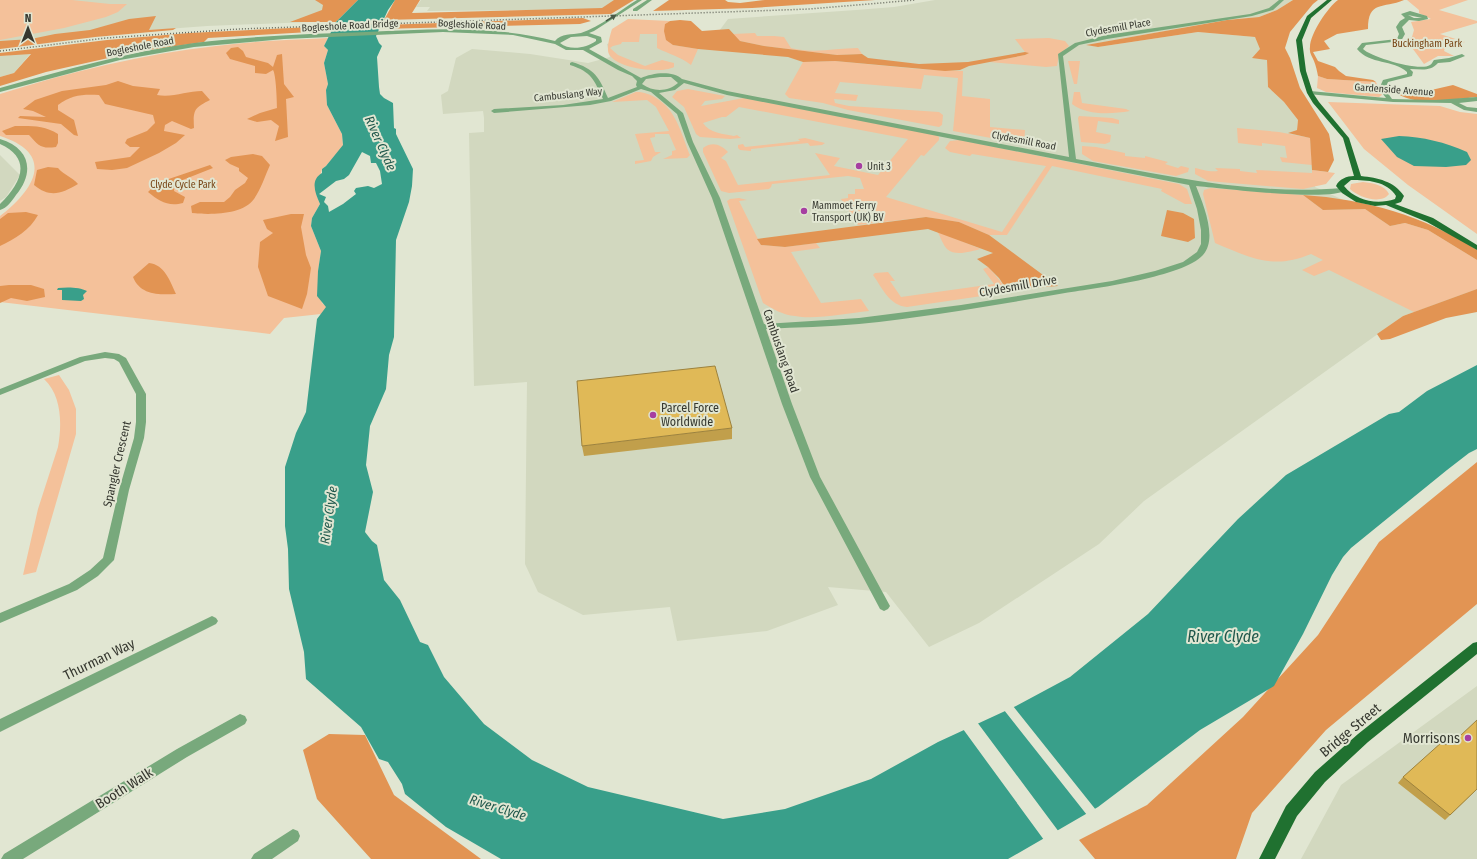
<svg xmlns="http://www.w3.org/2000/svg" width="1477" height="859" font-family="'Fira Sans Condensed',sans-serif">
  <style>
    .built { fill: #d2d8bf }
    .green { fill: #f4c19a }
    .forest { fill: #e29453 }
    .water { fill: #399f8a; fill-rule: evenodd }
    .pier { fill: #e1e6d2 }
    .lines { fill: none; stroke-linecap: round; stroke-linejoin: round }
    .minor { fill: #78a97c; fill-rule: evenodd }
    .major { fill: #207130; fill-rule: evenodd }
    .rail { stroke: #686b60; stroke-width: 1.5; stroke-dasharray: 1 2; stroke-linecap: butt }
    .wall { fill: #c19f4b }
    .building { fill: #e0b957; stroke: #9d823d }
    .oneway { fill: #4a5a47 }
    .poi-dot { fill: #a63ea1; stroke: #e1e6d2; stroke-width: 1.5 }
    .labels { text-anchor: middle; stroke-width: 4; stroke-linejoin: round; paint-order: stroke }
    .far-street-label { font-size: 10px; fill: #363830; stroke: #e1e6d2 }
    .far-park-label { font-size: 10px; fill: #774313; stroke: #e1e6d2 }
    .far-poi-label { font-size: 10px; fill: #363830; stroke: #e1e6d2; text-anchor: start }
    .street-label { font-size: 12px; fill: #363830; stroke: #e1e6d2 }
    .poi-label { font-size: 12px; fill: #363830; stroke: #e1e6d2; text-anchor: start }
    .water-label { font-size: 13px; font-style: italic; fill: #1f574b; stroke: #e1e6d2 }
    .near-street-label { font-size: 14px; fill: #363830; stroke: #e1e6d2 }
    .near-poi-label { font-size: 14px; fill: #363830; stroke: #e1e6d2; text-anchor: end }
    .near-water-label { font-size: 16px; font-style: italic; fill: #1f574b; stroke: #e1e6d2 }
  </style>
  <rect width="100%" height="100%" fill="#e1e6d2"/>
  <path class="built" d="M0,0H354L334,21L207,26L45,38L0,44Z
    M421,0H632L618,9L427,11L430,7H416Z
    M935,0H1293L1277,10L1259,17L1227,20L1088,45L1098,47L1198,32L1255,37L1267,60L1268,87L1284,102L1298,120L1297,130L1289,133L1310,138L1315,187L1477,261V290L1403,316L1144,501L1099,544L979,623L929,647L886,592L828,587L838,605L767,631L677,641L670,607L583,615L538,592L525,564L527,382L474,386L469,133L484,132V118L483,111L443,114L441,95L448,91L456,58L472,49L530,54L588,63L610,57L607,44L637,32L719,31L728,19L856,10L894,7Z
    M31,53L14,73L0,77V56Z
    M0,155L20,175L6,197L0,201Z
    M1477,686V859H1301L1341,785Z"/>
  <path class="green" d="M0,0H72L110,4H127L118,12L106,17L64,28L0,40Z
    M1407,0H1468L1439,10L1477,21V23L1440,34L1465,42L1445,48L1444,51L1454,56H1438L1424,64L1410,45L1404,42L1412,37L1414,30L1411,22L1431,19L1419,13V10Z
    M628,19L670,21L665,24L673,45L698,49L691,65C681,57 669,54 657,48V34H640L639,42H622L621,44L613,46L610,48L618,55L645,66L662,60L674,63V67C661,74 617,69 609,54C606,48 610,36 612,29Z
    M755,33L757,36H774L784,37L791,48C814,54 836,48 858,48L862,54L837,55L764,46L740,41L733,34Z
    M328,38L324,46L328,50L324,63L328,84L326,90L327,105L342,134L343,146L326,166L322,169L316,194L320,204L312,218L311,226L321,251L318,271L322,303L327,307L321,314L284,318L270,334L0,302V216C35,189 56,154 0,136V94C70,72 143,54 216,46C253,41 291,40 328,38Z
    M1049,38L1065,41L1069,46L1059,55L1057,66L1046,67L990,62L1025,55L1028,53L1025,52L1015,39Z
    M835,61L918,69L963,71L962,96L990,99V127L1025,130L1024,144L953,131L958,78L924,75L921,89L840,82L835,93L858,95L856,101L834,99L835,103L849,106L939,112L943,115L942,125L939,127L848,110L823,103L789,98L785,94L803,62Z
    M1068,61H1080L1077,84H1074Z
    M1318,76L1327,79L1376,82L1382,95L1379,97L1326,92L1317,88Z
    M688,89L725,96L722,99L705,101L701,106L744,98L936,135L939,137V140L924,156L921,155L886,197L1002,232L1046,166L972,154L970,156L950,152L945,148L950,141L960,140L1179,184L1187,189L1192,204H1185L1161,191L1162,189L1052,166L1007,235H989L959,222L926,217L858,225L841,199L848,198V194H855V189H864L860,178L848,176L772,184L771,187L769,189L729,193L721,191L703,152V148C713,141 721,145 728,152L721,158L726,161L738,185L830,175L815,153L840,158L834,166L878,175L908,139L739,107L726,117H722L703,123C709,133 724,134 734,136L737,135L741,138L730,139L700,137L696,134L684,107L672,97L677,91Z
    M636,92C648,91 664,101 671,112C679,123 684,140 689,153L690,155L687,158L663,159L672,155V151L676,150L669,134H655V137L650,138L655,152H661L653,157L651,161L635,164V161L644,160L635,134L669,131L656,107L647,100L612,102Z
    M1074,92H1080L1082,103L1126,109L1130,111C1112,114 1088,116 1072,104Z
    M1328,102L1440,106L1460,112L1477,114V234L1408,185L1364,149Z
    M1079,116L1112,118L1119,120V124L1098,121L1096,132L1111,135L1110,142L1105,144L1081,142L1078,118Z
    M1237,128L1279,132L1310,138L1312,165L1282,162L1280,157L1287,158L1285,146L1262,143V146L1238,143Z
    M805,138L825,143L822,145L810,146L808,143L751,149V151L740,150L738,148V145L743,144L745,147L800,141L798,139Z
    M1082,146L1096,147L1125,153V156L1145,158V156L1168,162L1165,164L1178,168L1181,166L1189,168L1188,172L1176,176L1093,161L1082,154Z
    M1195,168C1204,170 1209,172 1218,171L1215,168L1240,169V171L1257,173L1256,170L1312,173V170L1335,173L1326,184L1303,189L1208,181L1195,174Z
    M1363,182C1372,183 1385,185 1389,194C1381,205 1358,197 1350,189L1351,184Z
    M1211,188L1303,195L1323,210L1365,209L1390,226L1405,223L1428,230L1477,260V289L1414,312L1329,270L1314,276L1302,270L1323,260L1311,254C1273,270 1251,258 1215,243L1203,194L1204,190Z
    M739,198L747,200L739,201L761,245L785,247L816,243L820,248L791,252L821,303L861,299L869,311C847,313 815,320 795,316C783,315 773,309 763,303L727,201L730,199Z
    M937,231L981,249C971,251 956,257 947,249C943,245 940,236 937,231Z
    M988,267C996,275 1002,284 1009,292L907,307C889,305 883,289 873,275L875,273L888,272L895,281H890L901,297L994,284L983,269Z
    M59,375L69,390L76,409V434L36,572L23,575L38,509L58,447C62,424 62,396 44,379Z"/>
  <path class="forest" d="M315,0H358L336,22H290L322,10L323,5Z
    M395,0H420L412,13L602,8L614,0H634L611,14L384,20Z
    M669,0H725L728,2L740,3L765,0H875L752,8L653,11Z
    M1293,0H1318L1313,4L1290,32L1285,48L1290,58L1300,88L1329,134L1334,160L1328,172L1312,170L1310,138L1288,133L1297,130L1298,120L1284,102L1268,87L1267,60L1252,58L1260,49L1255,37L1198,32L1098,47L1086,45L1227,20L1259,17L1277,10Z
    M1338,0H1404C1383,9 1368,0 1368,29L1337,34L1324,41L1330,49L1313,52L1318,61L1335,67L1339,71L1346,76L1373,80L1376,82L1327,79L1318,76C1317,71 1316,66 1314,61C1312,56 1309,53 1310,47C1310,34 1328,7 1338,0Z
    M156,16L149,30L176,28L173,30L95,37L0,49V41L31,39L55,34L90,30L129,19Z
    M583,18L591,21L580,24L380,29L383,25Z
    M680,20L691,21L702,31L729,29L740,41L764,46L837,55L862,54L868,58L919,64L968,62L1025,52L1029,53L1025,55L969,66L960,70L945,71L835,61L803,62L788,57L698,49L673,45L666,40L664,31L665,24L670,21Z
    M332,26L327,31L208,38L204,42L135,52L46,72L0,86V77L14,73L31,54L0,56V53L107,40L189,33Z
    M238,47L243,51L246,57L268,63L273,67L277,55L282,54L284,84L294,97L286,99L288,137L275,141L279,126L271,120L257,122L247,119L260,113L277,108C277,101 276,74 273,70L266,74L255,73V66L230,59L226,53L231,48Z
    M118,81L133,86L160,89L157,95C172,98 187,91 202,91L210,100C194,108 193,110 194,128L191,129L172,121L165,125L164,131L185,135L176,143L159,153L127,168L112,170L97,169L95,162L130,157L140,147H130L125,143L127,139L147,131L155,123L153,115L105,104L99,95C83,94 71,95 58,105V110L74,120L78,136L74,135L61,124L18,118L20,116L46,117L33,111L23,109L35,100L62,91L106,85Z
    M1453,85L1477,94V97C1453,99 1420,107 1398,94H1414Z
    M15,126C31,126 44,125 58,134V143L56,147C41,149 39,146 29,135H6L2,131Z
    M253,154L262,156L270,165C265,176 261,189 254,199C243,215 209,215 192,213L191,206L200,202H224L230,197L235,190L245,183L248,178L239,171V168L230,164L225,160L231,157Z
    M210,165L213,168L175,183L174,191L185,197L183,203C168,207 159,201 148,192L157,183Z
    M48,167L58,168C64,175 72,177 78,184C61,194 50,198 34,185L37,170Z
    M1303,195C1365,199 1425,216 1477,250V260L1428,230L1405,223L1390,226L1365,209L1323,210Z
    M1167,210L1183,213L1194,219L1195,238L1188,242L1161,236Z
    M26,212L38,215C30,230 15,239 0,246V219L8,213Z
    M291,214H304L301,227L306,255L311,268L307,294L302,309L268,296L258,267L260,242L273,233L267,229L263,220Z
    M926,217L959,222L989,235L1058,286L1007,290L999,278L988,267L977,259L993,253L928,229L785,247L761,245L757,239Z
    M149,263C165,265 170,281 176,294C159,295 140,295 133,277Z
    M9,285H31L44,289L45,297L27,301L11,298L0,303V286Z
    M1477,289V312L1446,318L1390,339L1381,340L1377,334L1403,316Z
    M1477,462V604L1326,730L1252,813L1236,859H1095L1079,840L1147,805L1243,717L1318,635L1379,542Z
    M329,734L365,735L394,795L481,859H371L317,799L303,750Z"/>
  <path class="water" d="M358,0H395L388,10L376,36L379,43L382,46L377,57L379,87L380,94L384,98L393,103L394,128L396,129V134L413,169L412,186L409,202L396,240L394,337L389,355L386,389L370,426L366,465L373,492L365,532L372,541L377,545L384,580L400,600L420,642L428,645L444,677L484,724L532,760L588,787L723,819L785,809L871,779L938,742L1016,706L1070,677L1148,614L1238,519L1286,475L1389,414L1399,412L1427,391L1477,365V449L1469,453L1447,470L1351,548L1343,557L1332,575L1303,634L1274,686L1200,730L1098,807L1008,859H501L446,827L405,794L402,784L388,762L379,759L361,727L306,679L304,652L289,589L288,549L285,526V467L296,433L306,412L317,319L326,307L317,296L318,271L321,251L311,226L312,218L320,204C315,193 310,180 322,173V169L326,166L343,145L342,134L327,105L326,90L328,84L324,63L328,50L324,46L336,22ZM362,152L370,156L371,163H376L380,171L382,184L374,188L368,186L356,188L354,191L356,194L343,204L329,212L328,206L324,202L326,197L319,194L336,181L344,179L349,175Z
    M1399,136C1423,137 1445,142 1467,152L1471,160L1466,165L1446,167L1414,166L1397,157L1381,139Z
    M58,288C67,287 80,287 87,291L83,295L84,299L81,301L62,300V290H57Z"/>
  <path class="pier" d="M385,21L384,24L333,26L334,23Z
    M1013,706L1096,810L1087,815L1004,710Z
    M977,722L1059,832L1044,840L963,729Z"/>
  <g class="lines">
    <path class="minor" d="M637,0H642L594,31L589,33L601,37L602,42L589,49L641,78C652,73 672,70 682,79L727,91L1069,157L1058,54L1075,43L1107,35L1250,14L1269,8L1279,0H1284L1273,10L1252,16L1107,39L1079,45L1063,56L1076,159C1164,175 1252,196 1342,188L1346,190C1331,202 1220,188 1196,186C1203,204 1218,238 1203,255C1183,277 1097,288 1065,293C997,305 928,317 859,324C828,327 797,327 766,329L792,404L820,477L890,606L888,609L884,611L880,609L810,477L782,404L712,198L687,142L677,114L651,92L641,89L611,101L590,105L494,113L491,111L494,109L563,105L603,99C594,80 592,72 570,65V63L572,62C595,69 599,77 608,98L637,87L636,85L637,81L632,76L618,70L583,50H566L555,44L513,35L443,32L284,39L194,47L120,60L0,92V88C64,70 128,52 194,43C251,36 309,34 366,32C430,29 493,25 555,41C561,33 572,35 581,33C600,27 619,11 637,0ZM587,36L596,39V41C586,48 570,51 560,43L571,37ZM660,77H671L678,83C668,92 653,92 642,84L646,79ZM684,83L727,95L1189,185L1197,209L1201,230V244L1197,252L1183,262L1155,271L1112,281L961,305L859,318L764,324L720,198L693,142L683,113L659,93L675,90Z
      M647,0H652L637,11H633V9Z
      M1410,11L1427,16L1428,19L1419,21L1409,20L1402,27L1405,34L1401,41L1366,45L1363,49C1371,57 1420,72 1430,65C1432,64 1433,61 1434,60L1449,58L1462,54L1465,56L1450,62L1438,63C1430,72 1421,69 1410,69L1413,72L1412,76L1388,82L1385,89L1392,99L1435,100L1477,97V101L1459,103L1467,107L1477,108V112L1464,110L1451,103L1393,102L1308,94V92L1310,91L1386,98L1379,89L1383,80L1407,74V72C1393,59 1370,65 1357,49L1362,43L1397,39L1399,34L1396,27L1400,21L1405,18L1401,14ZM1408,15L1422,18H1414Z
      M0,139C30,148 35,172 16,195C12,201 7,208 0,210V204C21,183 33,159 0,144Z
      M105,352L119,354L126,358L146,394V422L144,438L129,490L114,560L98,576L77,590L0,623V613L69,584L90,570L103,558L119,490L134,438L136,422V394L119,362L114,359L105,358L85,361L0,395V389L80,357Z
      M212,616L216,618L218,621L216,624L0,732V719Z
      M240,714L245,716L247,720L245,724L187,757L23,859H1L4,854L177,749Z
      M293,829L298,831L300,836L298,841L272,859H251L254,854Z"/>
    <path class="major" d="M1327,0H1332L1311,18L1302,40L1306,71L1313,93L1319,102L1349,138L1361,176C1378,178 1394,181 1404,196L1401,202L1395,204L1433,218L1477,245V250L1427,222L1386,205L1375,206L1356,202L1342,193L1336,186C1339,179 1347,176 1354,176L1343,138L1313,103L1307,93L1300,71L1296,40L1307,16ZM1351,180C1367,180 1387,181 1396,196L1395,199C1377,205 1356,201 1344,186Z
      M1477,642V654L1368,742L1325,782L1297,816L1275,859H1259L1286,806L1315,772L1358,734L1473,643Z"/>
    <path class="rail" d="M0,51L106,38L239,29L810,9L915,0"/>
  </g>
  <path class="wall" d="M732,428V439L584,456L582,446Z
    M1446,745L1477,789L1445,820L1398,783L1403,777Z"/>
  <path class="building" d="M715,366L732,428L582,446L577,381Z
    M1477,720V789L1450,815L1403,777L1442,742L1446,745L1458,734L1460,736Z"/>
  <defs><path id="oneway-solid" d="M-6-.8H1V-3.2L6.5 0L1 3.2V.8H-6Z"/></defs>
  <use class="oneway" href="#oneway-solid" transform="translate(611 18) rotate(-32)"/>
  <g class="poi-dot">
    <circle cx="859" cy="166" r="4"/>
    <circle cx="804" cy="211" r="4"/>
    <circle cx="653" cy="415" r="4"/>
    <circle cx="1468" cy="738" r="4"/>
  </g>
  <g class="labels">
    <g class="far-street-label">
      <text transform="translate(472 24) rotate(3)" y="4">Bogleshole Road</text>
      <text transform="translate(350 25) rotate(-3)" y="4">Bogleshole Road Bridge</text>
      <text transform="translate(1118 27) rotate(-10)" y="4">Clydesmill Place</text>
      <text transform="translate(140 46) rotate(-11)" y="4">Bogleshole Road</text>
      <text transform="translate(1394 89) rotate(4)" y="4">Gardenside Avenue</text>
      <text transform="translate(568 94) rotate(-6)" y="4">Cambuslang Way</text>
      <text transform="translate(1024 140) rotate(11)" y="4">Clydesmill Road</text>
    </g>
    <g class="far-park-label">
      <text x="1427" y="47">Buckingham Park</text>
      <text x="183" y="188">Clyde Cycle Park</text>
    </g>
    <g class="far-poi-label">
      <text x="867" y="170">Unit 3</text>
      <text x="812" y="209">Mammoet Ferry<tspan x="812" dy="12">Transport (UK) BV</tspan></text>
    </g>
    <g class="street-label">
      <text transform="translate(1018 286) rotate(-10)" y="4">Clydesmill Drive</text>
      <text transform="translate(781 351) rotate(71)" y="4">Cambuslang Road</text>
      <text transform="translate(117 464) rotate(-77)" y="4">Spangler Crescent</text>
    </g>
    <g class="poi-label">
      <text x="661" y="412">Parcel Force<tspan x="661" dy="14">Worldwide</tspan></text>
    </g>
    <g class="water-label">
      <text transform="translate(381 143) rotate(66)" y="5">River Clyde</text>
      <text transform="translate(328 515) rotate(-82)" y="5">River Clyde</text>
      <text transform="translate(498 807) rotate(17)" y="5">River Clyde</text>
    </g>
    <g class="near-street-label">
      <text transform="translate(99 659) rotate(-26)" y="5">Thurman Way</text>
      <text transform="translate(1350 730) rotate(-40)" y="5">Bridge Street</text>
      <text transform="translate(124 788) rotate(-32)" y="5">Booth Walk</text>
    </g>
    <g class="near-poi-label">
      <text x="1460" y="743">Morrisons</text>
    </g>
    <g class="near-water-label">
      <text x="1223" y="642">River Clyde</text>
    </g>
  </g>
  <g transform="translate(28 28)" stroke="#e1e6d2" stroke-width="3" paint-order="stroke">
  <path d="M0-3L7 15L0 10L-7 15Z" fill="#363830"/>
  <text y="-6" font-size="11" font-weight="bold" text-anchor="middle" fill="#363830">N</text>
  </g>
</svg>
